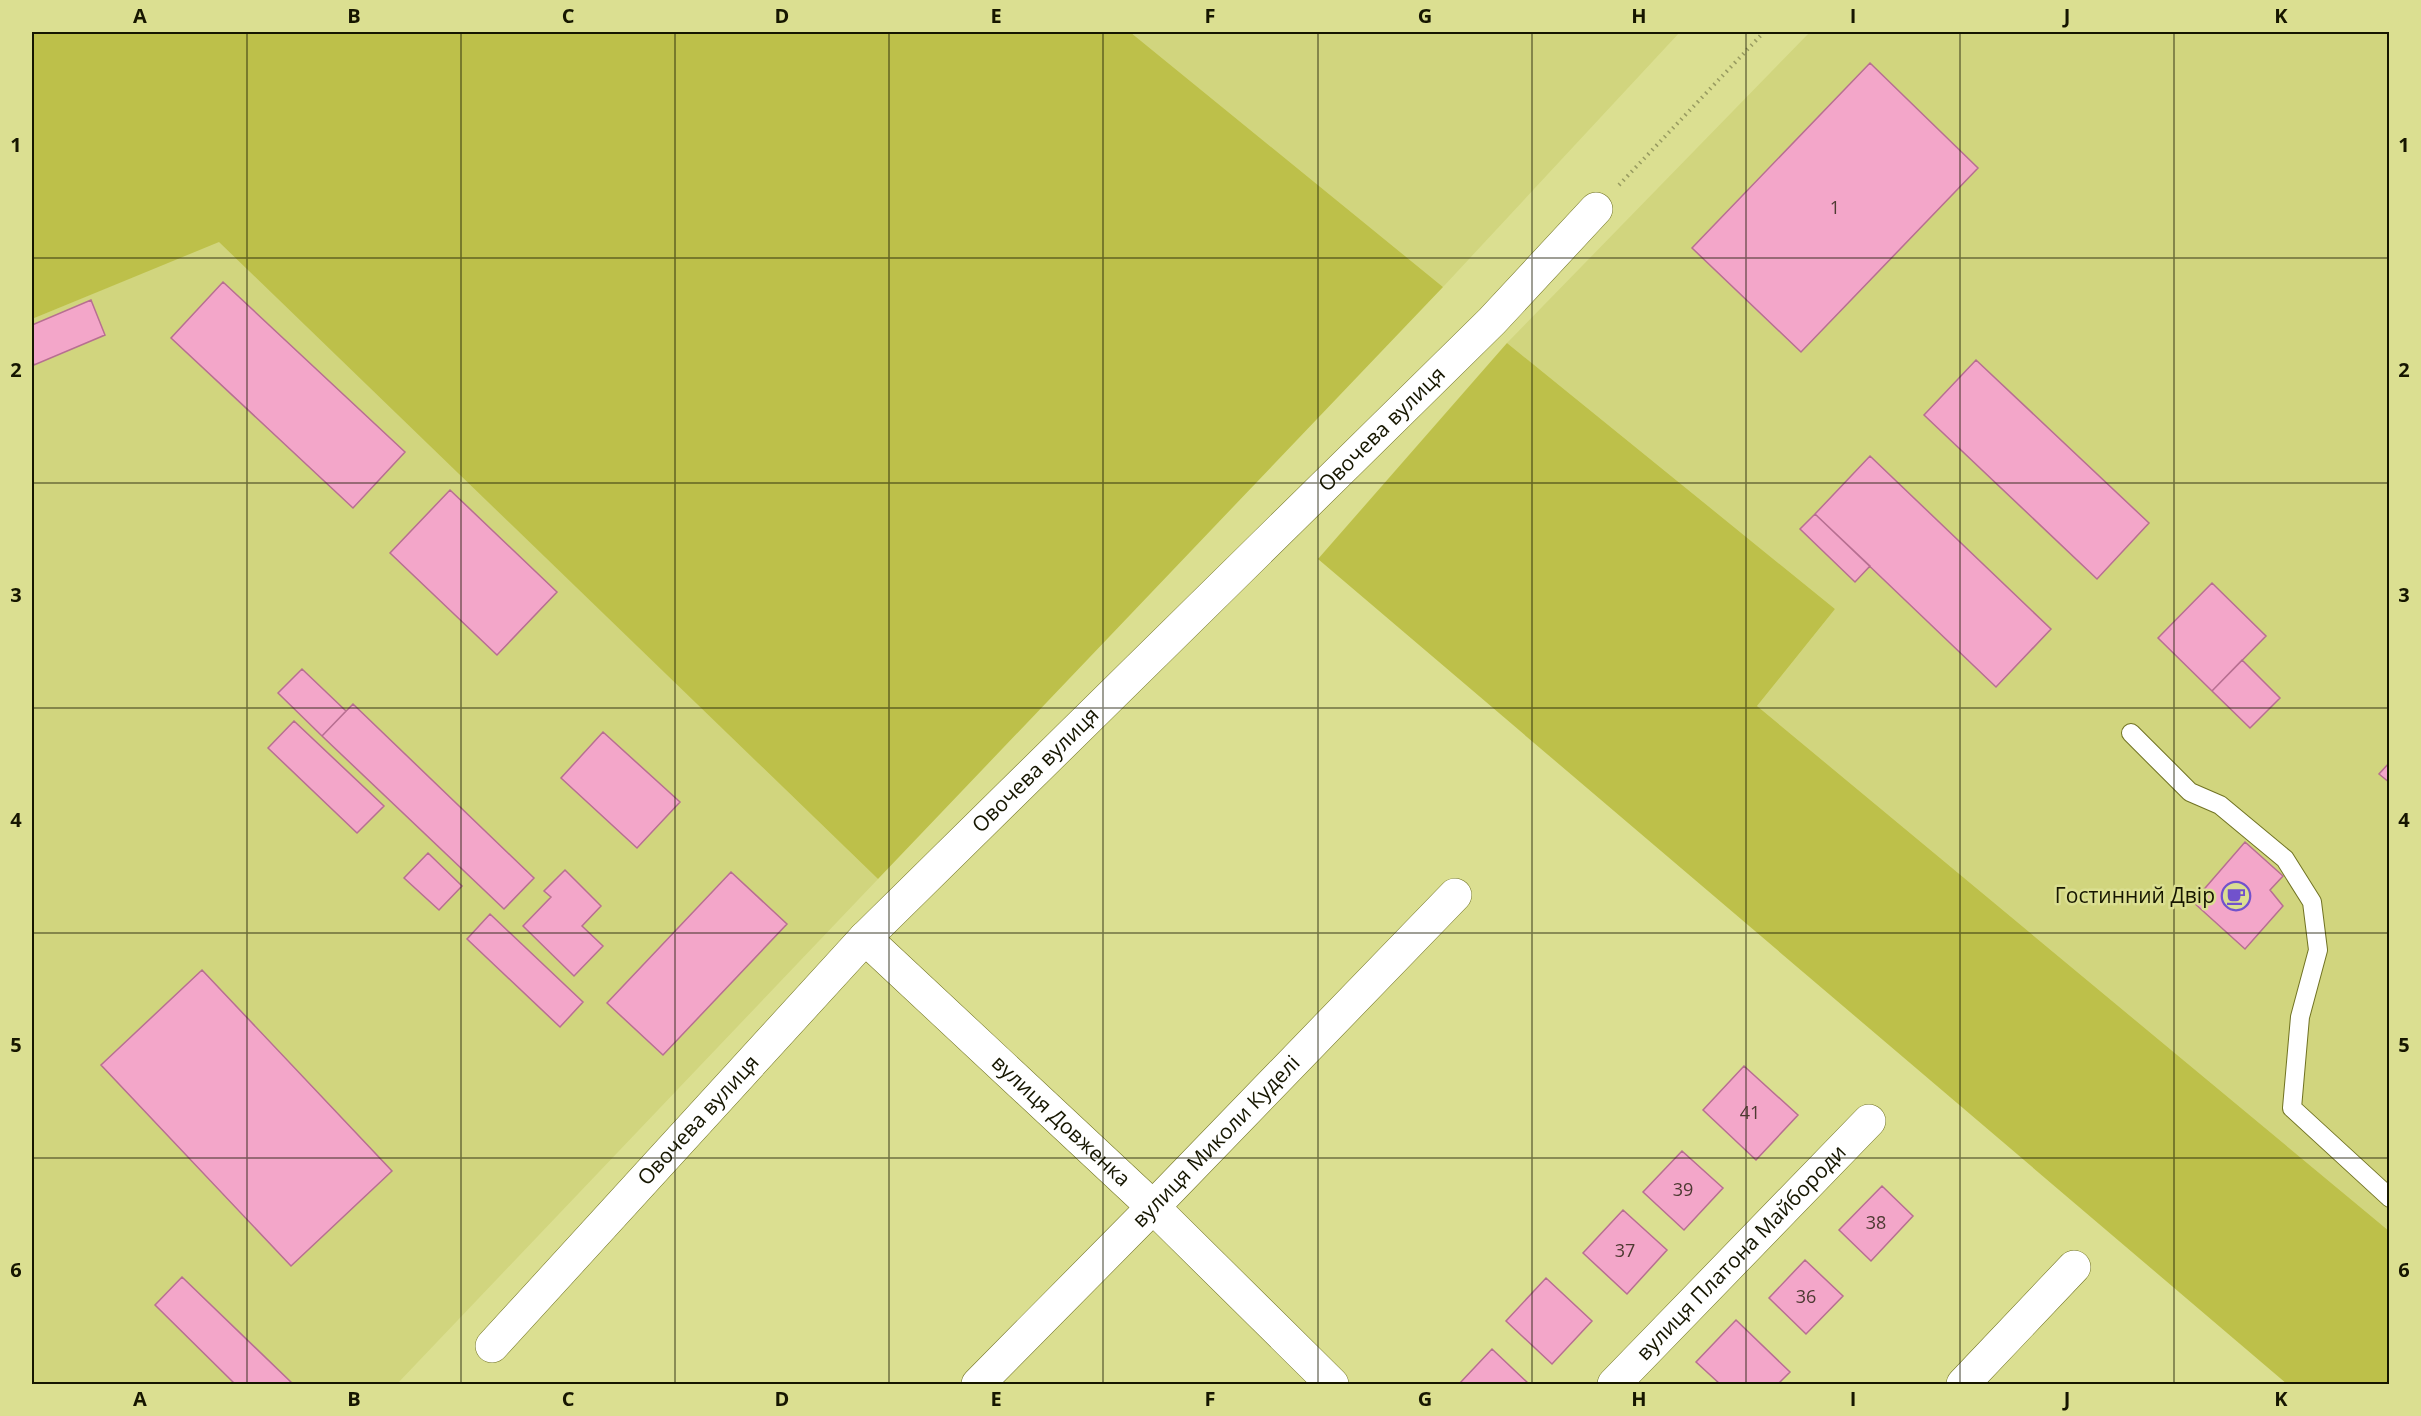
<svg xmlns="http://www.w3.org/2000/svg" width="2421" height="1416" font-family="'Open Sans',sans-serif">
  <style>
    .built { fill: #d1d57e }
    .green { fill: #bdc04a }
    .building { fill: #f3a6c9; stroke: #b76f91; stroke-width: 1.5 }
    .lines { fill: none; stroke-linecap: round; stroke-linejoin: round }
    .service-casing { stroke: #717323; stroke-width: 20 }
    .minor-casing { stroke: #717323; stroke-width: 34 }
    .path { stroke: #989b60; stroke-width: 4; stroke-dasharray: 1.5 4.5; stroke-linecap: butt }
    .service { stroke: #fff; stroke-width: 18 }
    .minor { stroke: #fff; stroke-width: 33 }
    .grid { fill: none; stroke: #161600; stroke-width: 1.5; stroke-opacity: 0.55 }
    .labels { text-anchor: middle; stroke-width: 5; stroke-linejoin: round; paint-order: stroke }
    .number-label { font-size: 18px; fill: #4d3a32 }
    .street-label { font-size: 21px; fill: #161600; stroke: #dbdf91 }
    .poi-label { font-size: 21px; fill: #161600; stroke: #dbdf91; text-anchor: end }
    .neatline { fill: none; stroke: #161600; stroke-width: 2 }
    .grid-label { font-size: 20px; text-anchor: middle; font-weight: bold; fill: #161600 }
  </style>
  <rect width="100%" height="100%" fill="#dbdf91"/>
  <path class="built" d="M1130,32H1680L1443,287Z
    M1810,32H2389V1231L1757,706L1835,609L1507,343Z
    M219,241L878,879L397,1384H32V319Z"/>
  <path class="green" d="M32,32H1130L1443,287L878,879L219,242L32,319Z
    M1507,343L1835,609L1757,706L2389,1231V1384H2287L1318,559Z"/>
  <path class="building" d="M1870,63L1978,168L1801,352L1692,248Z
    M223,282L405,452L353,508L171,338Z
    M91,300L105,335L34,365L32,359V325Z
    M1976,360L2149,523L2097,579L1924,415Z
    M1870,456L2051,629L1996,687L1815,514Z
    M450,490L557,592L497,655L390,553Z
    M1815,514L1870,566L1855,582L1800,529Z
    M2212,583L2266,636L2212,691L2158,638Z
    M2242,660L2280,698L2250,728L2212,691Z
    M302,669L346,711L322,736L278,693Z
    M353,704L534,878L504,909L322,736Z
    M294,721L384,806L357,833L268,748Z
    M603,732L680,802L637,848L561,778Z
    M2390,762V783L2379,774Z
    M2245,842L2283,876L2270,890L2283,906L2245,949L2193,902Z
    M428,853L462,886L439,910L404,878Z
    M565,870L601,906L582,926L603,946L574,976L523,926L551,897L544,891Z
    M731,872L787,924L663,1055L607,1003Z
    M490,914L583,1002L560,1027L467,939Z
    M202,970L392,1171L291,1266L101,1065Z
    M1744,1066L1798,1115L1756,1160L1703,1110Z
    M1682,1151L1723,1188L1684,1230L1643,1192Z
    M1882,1186L1913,1216L1871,1261L1839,1230Z
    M1623,1210L1667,1250L1627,1294L1583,1253Z
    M1805,1260L1843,1296L1806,1334L1769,1298Z
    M182,1277L293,1384H235L155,1305Z
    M1546,1278L1592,1321L1552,1364L1506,1321Z
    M1736,1320L1790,1372L1778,1384H1720L1696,1362Z
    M1492,1349L1529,1384H1459Z"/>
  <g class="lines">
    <g class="service-casing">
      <path id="service" d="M2131,733L2190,792L2220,805L2285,859L2312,902L2318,950L2300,1017L2292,1108L2390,1198"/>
    </g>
    <g class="minor-casing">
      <g id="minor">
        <path id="s1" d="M865,938L1153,1207L1332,1384"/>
        <path id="s2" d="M492,1346L865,938L1492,321L1596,209"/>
        <path id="s3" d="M978,1384L1153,1207L1455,895"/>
        <path id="s4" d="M1614,1384L1869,1121"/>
        <path d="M1963,1384L2074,1267"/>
      </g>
    </g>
    <path class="path" d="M1619,185L1764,32"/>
    <use href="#service" class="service"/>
    <use href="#minor" class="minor"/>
  </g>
  <path class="grid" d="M247,32V1384M461,32V1384M675,32V1384M889,32V1384M1103,32V1384M1318,32V1384M1532,32V1384M1746,32V1384M1960,32V1384M2174,32V1384M32,258H2390M32,483H2390M32,708H2390M32,933H2390M32,1158H2390"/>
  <defs>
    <g id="cafe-ring" transform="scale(1.5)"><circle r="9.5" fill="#dbdf91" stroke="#7152cc" stroke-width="1.5"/><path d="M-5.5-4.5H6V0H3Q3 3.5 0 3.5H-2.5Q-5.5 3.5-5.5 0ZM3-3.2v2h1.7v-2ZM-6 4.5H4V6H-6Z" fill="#7152cc"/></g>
  </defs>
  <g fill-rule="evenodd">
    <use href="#cafe-ring" x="2236" y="896"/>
  </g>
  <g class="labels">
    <g class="number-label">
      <text x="1835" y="214">1</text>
      <text x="1750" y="1119">41</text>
      <text x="1683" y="1196">39</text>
      <text x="1876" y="1229">38</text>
      <text x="1625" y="1257">37</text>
      <text x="1806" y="1303">36</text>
    </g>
    <g class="street-label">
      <text dy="7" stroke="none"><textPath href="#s2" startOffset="1278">Овочева вулиця</textPath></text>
      <text dy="7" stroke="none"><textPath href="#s2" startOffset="792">Овочева вулиця</textPath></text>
      <text dy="7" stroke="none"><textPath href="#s2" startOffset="306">Овочева вулиця</textPath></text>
      <text dy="7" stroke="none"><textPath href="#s1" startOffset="268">вулиця Довженка</textPath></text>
      <text dy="7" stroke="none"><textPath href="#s3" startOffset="340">вулиця Миколи Куделі</textPath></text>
      <text dy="7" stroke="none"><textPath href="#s4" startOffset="183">вулиця Платона Майбороди</textPath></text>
    </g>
    <g class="poi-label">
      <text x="2215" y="903">Гостинний Двір</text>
    </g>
  </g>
  <rect width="2421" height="1416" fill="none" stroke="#dbdf91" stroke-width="66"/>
  <rect x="33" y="33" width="2355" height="1350" class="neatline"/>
  <g class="grid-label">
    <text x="140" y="23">A</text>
    <text x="354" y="23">B</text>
    <text x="568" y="23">C</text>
    <text x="782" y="23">D</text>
    <text x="996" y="23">E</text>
    <text x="1210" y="23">F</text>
    <text x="1425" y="23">G</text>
    <text x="1639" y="23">H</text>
    <text x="1853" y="23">I</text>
    <text x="2067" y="23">J</text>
    <text x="2281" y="23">K</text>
    <text x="16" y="152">1</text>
    <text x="2404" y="152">1</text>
    <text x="16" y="377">2</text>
    <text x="2404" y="377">2</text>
    <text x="16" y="602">3</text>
    <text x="2404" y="602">3</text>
    <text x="16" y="827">4</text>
    <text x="2404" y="827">4</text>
    <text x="16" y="1052">5</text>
    <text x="2404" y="1052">5</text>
    <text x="16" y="1277">6</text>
    <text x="2404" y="1277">6</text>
    <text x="140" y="1406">A</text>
    <text x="354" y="1406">B</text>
    <text x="568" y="1406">C</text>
    <text x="782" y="1406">D</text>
    <text x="996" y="1406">E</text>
    <text x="1210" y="1406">F</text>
    <text x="1425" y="1406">G</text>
    <text x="1639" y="1406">H</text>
    <text x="1853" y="1406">I</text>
    <text x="2067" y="1406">J</text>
    <text x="2281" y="1406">K</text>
  </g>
</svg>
